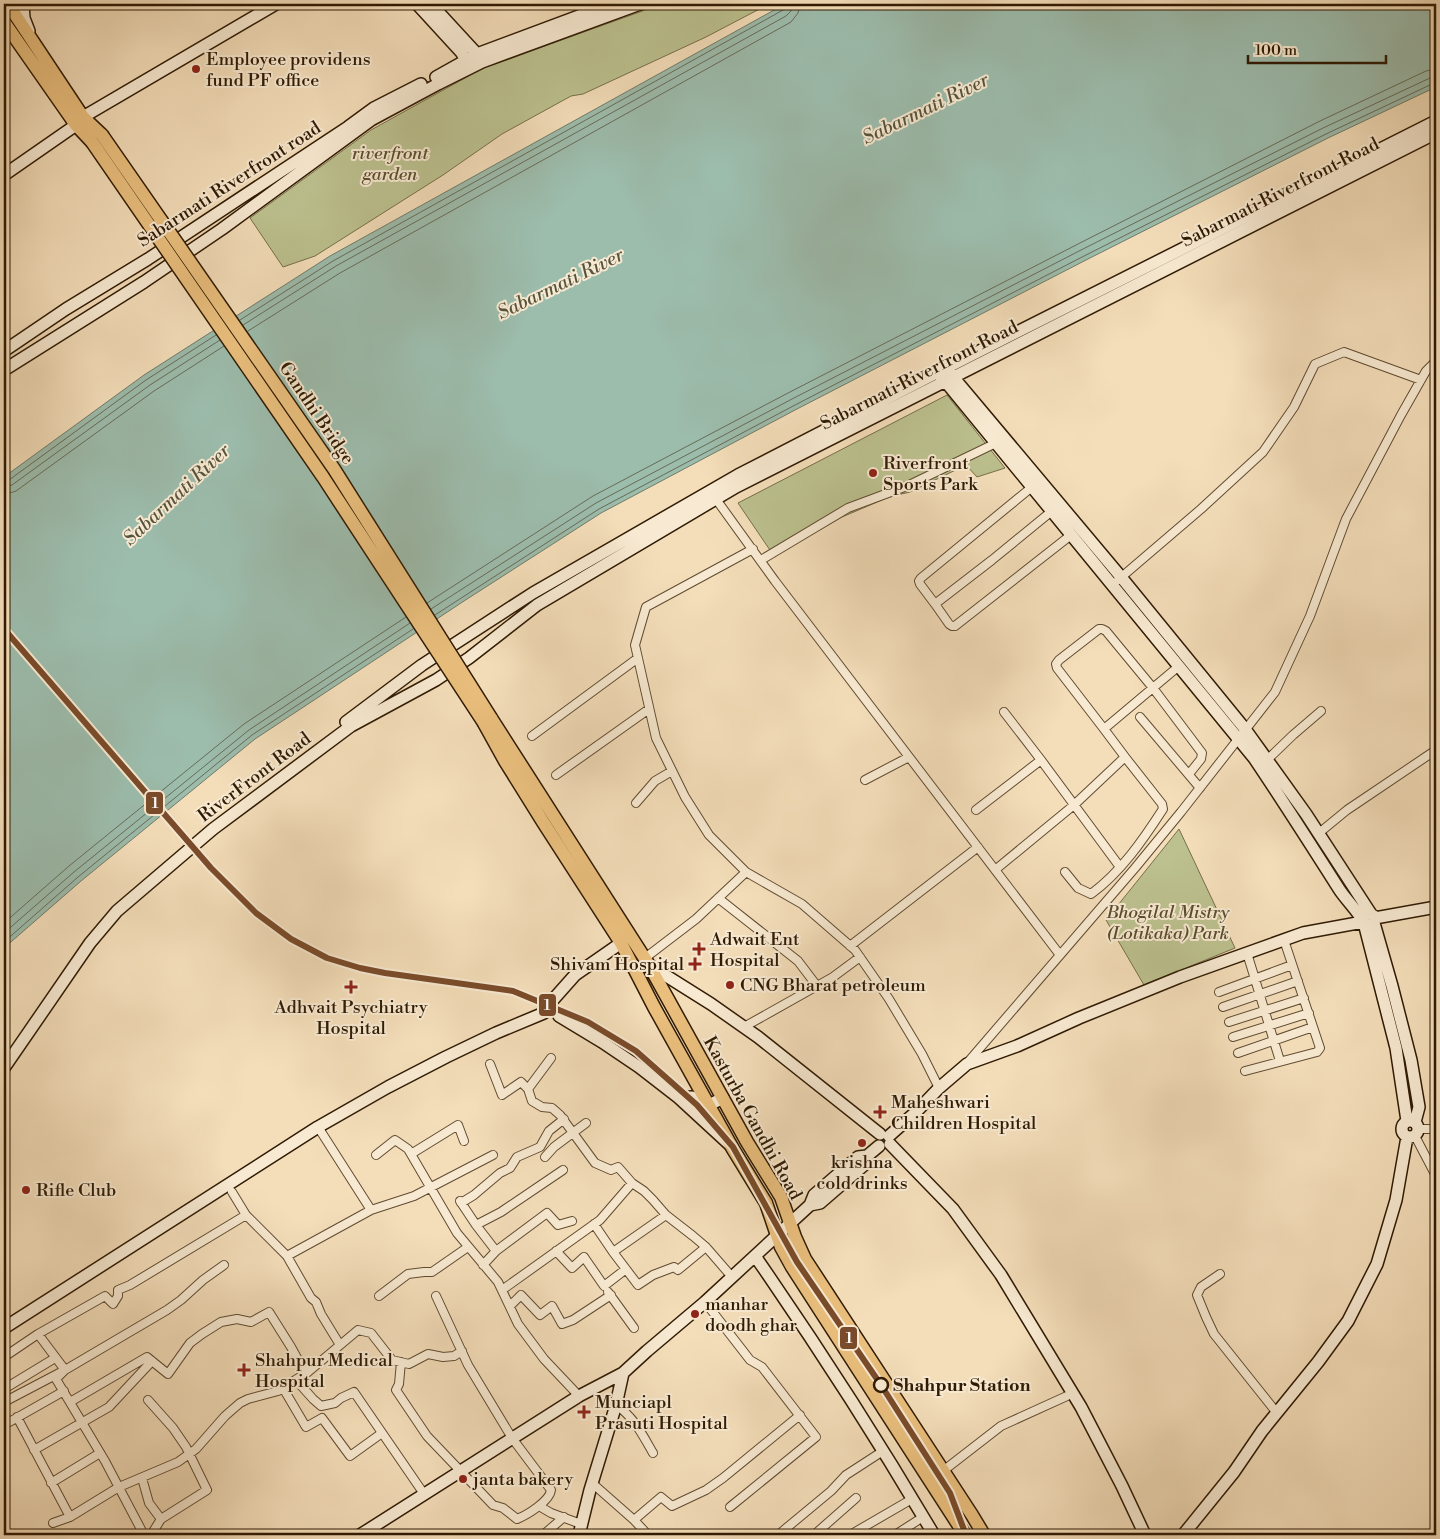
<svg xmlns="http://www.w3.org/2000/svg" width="1440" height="1539" font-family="'Libre Bodoni',serif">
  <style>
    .green { fill: #bcc18f; stroke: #766e49 }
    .water { fill: #9cbcac; stroke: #707b68 }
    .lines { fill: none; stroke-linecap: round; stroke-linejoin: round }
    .shore { stroke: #666b58; stroke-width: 1 }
    .street-casing { stroke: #604b31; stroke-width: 10 }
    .secondary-casing { stroke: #2f1a03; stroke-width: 14 }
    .primary-casing { stroke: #2f1a03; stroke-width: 15 }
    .street { stroke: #f8ead2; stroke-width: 8 }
    .secondary { stroke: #f8ead2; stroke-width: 11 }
    .primary { stroke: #eabf7d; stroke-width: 12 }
    .primary-bridge-casing { stroke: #2f1a03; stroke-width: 15; stroke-linecap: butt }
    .primary-bridge { stroke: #eabf7d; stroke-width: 12 }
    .metro-1-casing { stroke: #f8ead2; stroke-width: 10 }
    .metro-1 { stroke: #7a4b2a; stroke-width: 6 }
    .poi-dot { fill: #8f2418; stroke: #f8ead2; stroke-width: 2 }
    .stop-dot { fill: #f8ead2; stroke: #2f1a03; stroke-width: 2.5 }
    .labels { text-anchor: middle; stroke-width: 4; stroke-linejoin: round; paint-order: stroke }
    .poi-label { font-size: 18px; fill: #2f1a03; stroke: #f8ead2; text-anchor: start }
    .park-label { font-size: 18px; font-style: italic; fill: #594c2d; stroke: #f8ead2 }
    .street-label { font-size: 18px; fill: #2f1a03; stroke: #f8ead2 }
    .stop-label { font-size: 18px; font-weight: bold; fill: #2f1a03; stroke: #f8ead2; text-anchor: start }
    .water-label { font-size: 19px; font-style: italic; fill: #55533e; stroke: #f8ead2 }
    .line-badge { stroke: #f8ead2; stroke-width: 2 }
    .badge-label { font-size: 14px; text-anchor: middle; font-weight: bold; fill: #fff }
  </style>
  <rect width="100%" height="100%" fill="#f4deba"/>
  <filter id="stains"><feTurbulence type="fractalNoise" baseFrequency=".004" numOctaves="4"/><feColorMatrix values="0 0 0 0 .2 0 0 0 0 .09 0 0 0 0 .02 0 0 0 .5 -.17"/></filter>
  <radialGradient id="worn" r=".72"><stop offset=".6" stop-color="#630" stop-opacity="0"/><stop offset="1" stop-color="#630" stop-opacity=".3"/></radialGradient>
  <path class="green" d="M662,4H769L706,37L583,94L571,96L502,134L443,175L315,256L283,267L250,218L371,130L483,68Z
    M947,395L1005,468L977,477L966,465L910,492L889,497L842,517L774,556L738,503Z
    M1179,829L1235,948L1144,985L1106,920Z"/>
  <path class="water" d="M785,4H1436V87L1328,138L1088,259L797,409L601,513L464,601L255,739L81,881L4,948V477L144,375L330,256Z"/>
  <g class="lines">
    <path class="shore" d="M240,320L333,261L783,10L786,8V4
      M243,325L336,266L786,16L791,11L793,4
      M248,331L340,273L791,22L798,13L800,4
      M4,481L9,480L146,380L216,335
      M4,487L12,485L150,385L220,340
      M4,495L16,491L154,391L224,346
      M427,603L593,496L788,393L1080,243L1320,121L1426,71L1436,69
      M431,609L596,503L792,399L1083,249L1323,128L1430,78L1436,77
      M435,615L599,509L795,405L1086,255L1326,134L1432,84L1436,83
      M4,923L69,866L244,724L406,617
      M4,933L74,872L249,730L410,623
      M4,942L78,877L252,735L413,629"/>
    <g class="street-casing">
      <path id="street" d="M713,495L775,581L1060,955
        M1052,511L992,560L935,604L949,624L952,626H955L1071,535
        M753,549L646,607L635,645L656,738L685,797L709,835L746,872L802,904L855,950L889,999L922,1054L939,1088
        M761,560L848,508L907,486L996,443
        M1118,580L1201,509L1263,452L1294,407L1315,364L1344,352L1421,380
        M935,604L920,584L919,581L921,578L1032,487
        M1179,666C1154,687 1129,708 1104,729L1057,668L1056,664L1059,660L1099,629H1102L1106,631L1153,688L1202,753L1201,759L1189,774
        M1004,712L1041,760
        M1140,717L1200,788
        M532,736L638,658
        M1267,760L1293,735L1321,711
        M556,775L649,709
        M865,780L909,757
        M636,803L655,781L672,771
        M976,810L1041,760L1120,867
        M1319,833L1347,810L1436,750
        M995,870L1074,805L1125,757L1104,729
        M1065,872L1078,888L1091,894C1121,872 1143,840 1163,809L1162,804L1125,757
        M718,898L798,961L817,986
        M850,946L978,847
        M1247,953L1280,1061
        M645,958L696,919L746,872
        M1219,992L1292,965
        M1223,1007L1298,981
        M1229,1022L1304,998
        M744,1027L833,977L860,957
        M1233,1037L1309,1013
        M1238,1053L1313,1027
        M968,1062L1135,868L1181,812L1275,692L1310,616L1346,519L1401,415L1426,371L1436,361
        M490,1064L502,1095L521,1082L528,1089L551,1058
        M1245,1071L1317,1052L1320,1048L1284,940
        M528,1089L532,1101L542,1107L552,1108L560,1115L595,1163L611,1170L618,1167L632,1183L644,1191L653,1200L666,1215L693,1236L706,1247L732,1277
        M318,1127L371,1210
        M1419,1129H1436
        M1415,1136L1436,1176
        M411,1154L458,1125L464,1141
        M376,1155L395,1140L408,1149L457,1233L498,1282L518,1324L544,1359L579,1396
        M545,1157L554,1147L586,1123
        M460,1201L476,1225L496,1251L483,1265
        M461,1203L474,1195L500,1173L510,1168L517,1157L540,1147L549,1131L564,1119
        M246,1215L287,1256L311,1298L316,1302L321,1314L340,1345
        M594,1224L613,1252L666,1215
        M476,1225L501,1212L563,1170
        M496,1251L547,1213L558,1225L572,1221
        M556,1251L572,1268L584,1257L604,1286L626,1269
        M613,1252L638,1285L653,1275L674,1267L678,1270L706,1247
        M287,1256L371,1210L414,1196L493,1155
        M1220,1274L1201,1287L1197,1295L1206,1317L1214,1334L1277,1413
        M502,1290L600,1220L632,1183
        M608,1292L634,1328
        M379,1296L408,1274L424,1272H432L468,1247
        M705,1302L750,1360L762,1367L816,1437L730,1507
        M510,1306L521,1295L540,1315L552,1306L562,1324L573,1320L611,1295
        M38,1334L105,1296L113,1304L118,1296V1290L130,1285L246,1215L232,1192
        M4,1357L38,1334L65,1370L56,1379L105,1461L144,1535
        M401,1362L399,1384L396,1390L427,1436L493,1505L503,1508L517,1519C527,1515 550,1501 551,1490L512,1438L468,1365L436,1296
        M296,1380L313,1399L321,1406L335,1403L341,1398L354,1392L424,1494
        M283,1388L306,1427L322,1418L350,1456L382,1433
        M4,1389L55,1358
        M148,1400L173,1428L186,1447L207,1490L161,1519L151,1535
        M4,1402L65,1370L167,1310L181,1300L203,1280L224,1265
        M70,1402L147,1357L168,1374L190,1343L202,1334L221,1322L237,1319L251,1322L269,1312L291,1347L302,1367L308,1372
        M616,1405C634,1417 642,1434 653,1453
        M17,1417L70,1517L119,1487L178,1462L196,1449L225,1416L240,1403L248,1399L278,1391L308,1372L358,1330L371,1333L392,1360L409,1364L428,1354L443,1357L454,1356L462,1351
        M4,1425L64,1391
        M34,1450L109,1407L152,1361
        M943,1471L1001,1426L1067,1396
        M142,1478L149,1503L161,1519
        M51,1483L100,1453
        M592,1483L634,1520L648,1535
        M539,1506L551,1513L581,1524
        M634,1520L661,1497L672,1506L706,1490L723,1478L800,1415
        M53,1523L70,1517
        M543,1535L564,1517
        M778,1535L831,1491L846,1475L883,1451
        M814,1535L856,1498
        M850,1535L912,1499
        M895,1535L923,1517"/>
    </g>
    <g class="secondary-casing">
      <path id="secondary" d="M23,4L24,18L29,31
        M417,4L461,52L470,66
        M431,4L477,54L481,61
        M436,77L477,54L611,4
        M83,117L276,4
        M4,175L76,125
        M4,351L66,309L148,259L348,127L374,108L421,84
        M4,370L144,282L222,229L371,120L438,84L482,62L640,4
        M950,372L954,378L1121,577L1245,729L1306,814L1371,914
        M941,376L1254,758C1283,801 1311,845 1339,889C1346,900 1359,912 1364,923L1369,926C1374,925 1376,921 1374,916L1369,913L1365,914L1362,919
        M346,722L422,665L533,593L738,475L938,372L1436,121
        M1375,918L1436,907
        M1364,923L1396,1048L1407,1121
        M1374,923L1392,986L1411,1060L1419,1107L1415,1122
        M649,965L711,1004L758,1037L880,1134
        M551,1002L575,975L621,943
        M559,1016L602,1042L639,1067L679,1098L729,1144
        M4,1068L90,943L117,911L213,829L351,726L436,680L469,658L537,605L736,487L1436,133
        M679,1098L692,1097L709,1105L723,1098
        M1402 1129a8 8 0 1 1 16 0a8 8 0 1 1-16 0Z
        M889,1136L917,1111L939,1088L967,1064L1017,1046L1079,1018L1180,977L1303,933L1363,922
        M890,1144L953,1209L1001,1275L1081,1407L1122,1486L1145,1535
        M810,1205L814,1195L858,1157L867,1156L879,1146
        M755,1256C818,1347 878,1440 934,1535
        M4,1328L318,1127L388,1087L446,1057L496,1033L544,1013
        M360,1535L579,1396L623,1373
        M579,1535L590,1490L616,1405L623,1373L647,1351L705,1302L810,1205L820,1203L864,1165L867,1156
        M1183,1535L1234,1472L1262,1431L1318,1362L1348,1321L1377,1264L1396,1200L1407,1137"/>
    </g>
    <g class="primary-casing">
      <path id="primary" d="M8,4L83,117L102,135
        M4,22L76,125L92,142
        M491,718L649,965L747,1142L781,1197L795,1237L805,1259L972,1515L984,1535
        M484,723L505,761L543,822L621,943L654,1007L733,1149L766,1203L781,1247L792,1267L965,1535"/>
    </g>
    <use href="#street" class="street"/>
    <use href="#secondary" class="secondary"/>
    <use href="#primary" class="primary"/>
    <g class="primary-bridge-casing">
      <path id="primary-bridge" d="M102,135L334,469L491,718
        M92,142L323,477L484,723"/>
    </g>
    <use href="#primary-bridge" class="primary-bridge"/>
    <g class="metro-1-casing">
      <path id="metro-1" d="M4,629L211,868L256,913L291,939L327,958L360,968L385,973L513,991L588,1022L636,1051L697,1105L733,1147L797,1262L881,1385L950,1493L966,1535"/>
    </g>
    <use href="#metro-1" class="metro-1"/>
  </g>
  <g class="poi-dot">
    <circle cx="196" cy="69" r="5"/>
    <circle cx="873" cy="473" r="5"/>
    <path d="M696.5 941.5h5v5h5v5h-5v5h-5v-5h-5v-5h5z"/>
    <path d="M692.5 956.5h5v5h5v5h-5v5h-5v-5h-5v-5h5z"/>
    <circle cx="730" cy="985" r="5"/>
    <path d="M348.5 979.5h5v5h5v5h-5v5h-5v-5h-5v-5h5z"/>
    <path d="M877.5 1104.5h5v5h5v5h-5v5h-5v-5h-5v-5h5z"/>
    <circle cx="862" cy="1143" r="5"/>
    <circle cx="26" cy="1190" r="5"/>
    <circle cx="695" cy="1314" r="5"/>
    <path d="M241.5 1362.5h5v5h5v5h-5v5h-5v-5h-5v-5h5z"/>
    <path d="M581.5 1404.5h5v5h5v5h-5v5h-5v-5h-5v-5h5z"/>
    <circle cx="463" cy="1479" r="5"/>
  </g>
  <circle class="stop-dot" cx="881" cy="1385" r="7"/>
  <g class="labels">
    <g class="poi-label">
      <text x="206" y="65">Employee providens<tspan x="206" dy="21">fund PF office</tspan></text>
      <text x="883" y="469">Riverfront<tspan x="883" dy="21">Sports Park</tspan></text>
      <text x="710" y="945">Adwait Ent<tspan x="710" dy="21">Hospital</tspan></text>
      <text x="684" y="970" text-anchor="end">Shivam Hospital</text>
      <text x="740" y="991">CNG Bharat petroleum</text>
      <text x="351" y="1013" text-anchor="middle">Adhvait Psychiatry<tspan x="351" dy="21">Hospital</tspan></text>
      <text x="891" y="1108">Maheshwari<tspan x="891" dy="21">Children Hospital</tspan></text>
      <text x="862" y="1168" text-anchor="middle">krishna<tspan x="862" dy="21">cold drinks</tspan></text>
      <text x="36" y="1196">Rifle Club</text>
      <text x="705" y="1310">manhar<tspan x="705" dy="21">doodh ghar</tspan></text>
      <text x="255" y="1366">Shahpur Medical<tspan x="255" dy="21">Hospital</tspan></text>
      <text x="595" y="1408">Munciapl<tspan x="595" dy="21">Prasuti Hospital</tspan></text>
      <text x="473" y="1485">janta bakery</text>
    </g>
    <g class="park-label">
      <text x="390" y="159">riverfront<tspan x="390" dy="21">garden</tspan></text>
      <text x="1168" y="918">Bhogilal Mistry<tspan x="1168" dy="21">(Lotikaka) Park</tspan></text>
    </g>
    <g class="street-label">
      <text transform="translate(229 184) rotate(-33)" y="6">Sabarmati Riverfront road</text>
      <text transform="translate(1280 192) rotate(-27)" y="6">Sabarmati Riverfront Road</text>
      <text transform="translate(919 375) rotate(-27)" y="6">Sabarmati Riverfront Road</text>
      <text transform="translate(317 413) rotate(56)" y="6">Gandhi Bridge</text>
      <text transform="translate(254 777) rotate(-37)" y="6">RiverFront Road</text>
      <text transform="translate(753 1118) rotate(61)" y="6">Kasturba Gandhi Road</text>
    </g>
    <g class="stop-label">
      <text x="893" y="1391">Shahpur Station</text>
    </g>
    <g class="water-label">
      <text transform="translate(925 108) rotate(-26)" y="7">Sabarmati River</text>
      <text transform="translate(560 283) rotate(-26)" y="7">Sabarmati River</text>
      <text transform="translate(176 494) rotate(-43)" y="7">Sabarmati River</text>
    </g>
  </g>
  <g class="line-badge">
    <rect x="145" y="791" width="19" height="24" rx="5" fill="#7a4b2a"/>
    <rect x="538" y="993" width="19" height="24" rx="5" fill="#7a4b2a"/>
    <rect x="839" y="1326" width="19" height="24" rx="5" fill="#7a4b2a"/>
  </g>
  <g class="badge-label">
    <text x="155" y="808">1</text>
    <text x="547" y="1010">1</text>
    <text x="849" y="1343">1</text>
  </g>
  <rect width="1440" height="1539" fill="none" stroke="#f4deba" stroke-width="20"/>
  <rect x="5" y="5" width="1430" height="1529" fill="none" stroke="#2f1a03" stroke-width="2.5"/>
  <rect x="10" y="10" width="1420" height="1519" fill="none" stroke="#2f1a03"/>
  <path d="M1248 55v8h138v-8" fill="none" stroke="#2f1a03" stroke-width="2.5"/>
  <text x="1255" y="55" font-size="15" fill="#2f1a03" stroke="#f8ead2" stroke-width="4" paint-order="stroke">100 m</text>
  <rect width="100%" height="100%" filter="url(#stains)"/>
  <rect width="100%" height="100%" fill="url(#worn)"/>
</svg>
